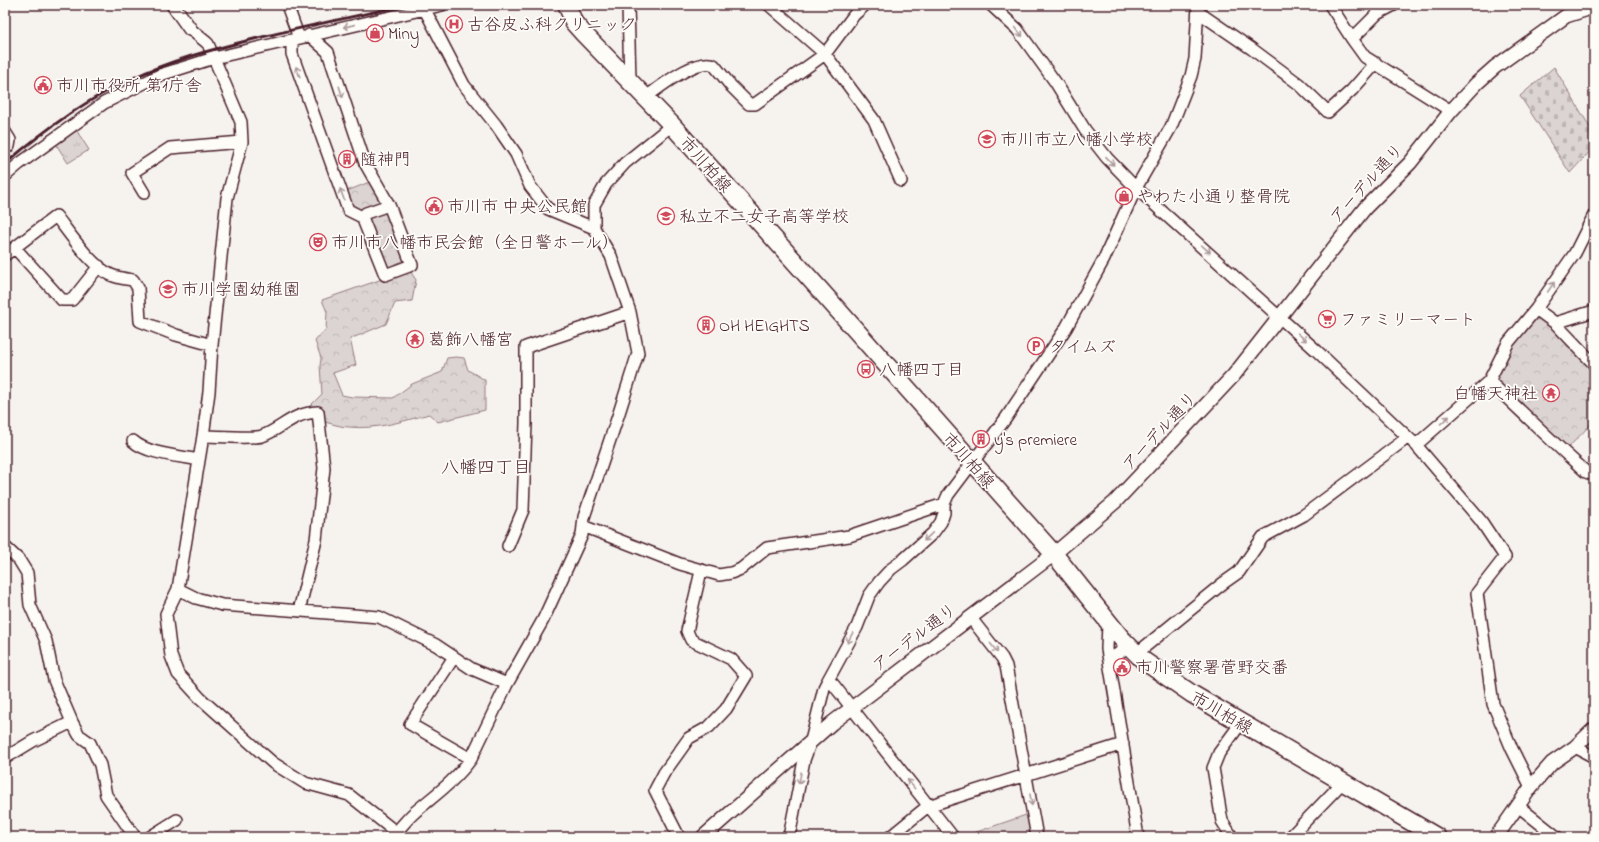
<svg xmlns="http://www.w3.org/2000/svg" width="1599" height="842" font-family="'Indie Flower','Klee One',sans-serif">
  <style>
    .grass { fill: url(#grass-tufts); stroke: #937a7e }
    .forest { fill: url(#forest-crowns); stroke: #937a7e }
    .cemetery { fill: url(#cemetery-stones); stroke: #937a7e }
    .park { fill: #dcd4d2; stroke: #937a7e }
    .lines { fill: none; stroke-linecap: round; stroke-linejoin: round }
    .minor-casing { stroke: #4a1f2b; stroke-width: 14 }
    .tertiary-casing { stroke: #4a1f2b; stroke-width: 16 }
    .primary-casing { stroke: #4a1f2b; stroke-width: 20 }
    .minor { stroke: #fdfcf7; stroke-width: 11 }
    .tertiary { stroke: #fdfcf7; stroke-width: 13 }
    .primary { stroke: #fdfcf7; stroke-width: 17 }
    .rail { stroke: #4a1f2b; stroke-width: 3 }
    .oneway { stroke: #ac999b }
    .labels { text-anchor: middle; stroke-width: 3.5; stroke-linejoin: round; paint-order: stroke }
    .poi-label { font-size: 17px; fill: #4a1f2b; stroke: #fdfcf7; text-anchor: start }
    .street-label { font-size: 17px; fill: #4a1f2b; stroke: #fdfcf7 }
    .neighbourhood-label { font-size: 18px; fill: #4a1f2b; stroke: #fdfcf7 }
  </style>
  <defs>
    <pattern id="grass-tufts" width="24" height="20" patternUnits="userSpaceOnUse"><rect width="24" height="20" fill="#dcd4d2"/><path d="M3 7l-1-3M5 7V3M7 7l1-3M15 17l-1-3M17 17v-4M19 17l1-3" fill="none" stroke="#beb6b4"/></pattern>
    <pattern id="forest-crowns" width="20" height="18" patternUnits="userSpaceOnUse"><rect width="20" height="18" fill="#dcd4d2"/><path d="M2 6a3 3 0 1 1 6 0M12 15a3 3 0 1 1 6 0" fill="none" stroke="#beb6b4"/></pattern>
    <pattern id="cemetery-stones" width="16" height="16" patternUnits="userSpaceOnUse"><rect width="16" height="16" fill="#dcd4d2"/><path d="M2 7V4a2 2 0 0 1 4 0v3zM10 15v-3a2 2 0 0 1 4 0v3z" fill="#beb6b4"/></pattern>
  </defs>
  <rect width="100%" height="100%" fill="#f6f3ef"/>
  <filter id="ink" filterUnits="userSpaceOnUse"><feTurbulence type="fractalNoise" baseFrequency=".025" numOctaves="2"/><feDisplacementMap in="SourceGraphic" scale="8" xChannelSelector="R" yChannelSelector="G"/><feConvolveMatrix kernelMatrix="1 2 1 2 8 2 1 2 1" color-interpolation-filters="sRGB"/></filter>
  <g filter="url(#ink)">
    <path class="grass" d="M75,128L89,150L68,163L54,141Z"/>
    <path class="forest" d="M372,181L380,182L410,271L416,280L412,301L395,303L386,324L350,339L356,365L333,373L342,395L352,397L393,398L412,384L442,372L447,358L456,357L464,358L468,370L485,380V410L438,422L429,414C404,421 376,430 349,427C341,427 333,424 325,422L323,409L306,410L322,394L320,366L321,358L315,341L326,329L327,312L322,300L388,277L367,220L340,198L347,191Z
      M1536,309L1594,364V421L1564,452L1489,381Z"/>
    <path class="cemetery" d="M1554,67L1594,134V147L1570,173L1520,96Z"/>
    <path class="park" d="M1026,815L1031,817L1034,837H962Z"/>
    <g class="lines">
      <g class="minor-casing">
        <path id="minor" d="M287,5L299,38
          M628,5L630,81
          M769,5L825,54L874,120L901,181
          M991,5L1017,29L1056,83L1085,130L1107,158L1136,188L1317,351L1416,445L1481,521L1505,557L1477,593L1493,704L1512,749L1531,787
          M1330,5L1352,39L1365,57L1451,111
          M424,8L464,85L496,125L516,154L530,186L548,209L594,228
          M1198,12L1252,49L1299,84L1328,112L1352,90L1376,63
          M190,29L206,42L208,44L241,122L242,142L227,198L212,345L209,392L203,436L178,589L166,614L171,656L178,674L200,698L273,763L305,783L349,795L402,837
          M1352,39L1377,14L1394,5
          M292,40V54L348,210L362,217L385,275L412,265L389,205L365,163L328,52L309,35
          M646,97C660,87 697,57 714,65L731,86L749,104H755L825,54L854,15L865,5
          M5,132L10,140L9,146
          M5,176L19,164L104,103L160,75L214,58L442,5
          M144,193L132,173L170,148L242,142
          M362,217L366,213L389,205
          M15,248L62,300H72L99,266
          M5,255L56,216C70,234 91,266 111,275C118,278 126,279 133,280L138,288L140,321L176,335L212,345
          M1536,309L1555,323L1594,364
          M1555,323L1594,311
          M1489,381L1564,452L1586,472L1594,475
          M203,436C214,436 255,439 262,436C283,428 292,413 318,412L324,468L316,540L299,611
          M133,441C147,454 180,456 199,460
          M1416,445L1489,381L1508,343L1536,309L1575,253L1594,215
          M583,526L680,564L719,575L731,573L741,569L767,548L849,536L944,504
          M508,546L523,510L526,423V347L630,312
          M5,547L19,560L27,573L30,605L46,641L54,680L72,722L79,735L90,743L100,765L106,795L135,837
          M178,589L196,598L222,605L379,617L436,645L472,669L507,684
          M970,617L1002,658L1006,666L1037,837
          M1108,623L1107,649L1138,837
          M1136,654L1222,584L1239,572L1263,537L1304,515L1407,438
          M454,657L410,724L471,759
          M1109,660L1129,646
          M827,682L833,684L953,837
          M1575,747L1594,757
          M5,758L33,741L72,722
          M1518,806L1557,837
          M396,832C402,826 408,818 415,812C435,795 455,781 471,759L507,684L543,620L582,535L584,517L619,413L638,353L630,312L611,256L594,228V205L606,184L625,163L672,125
          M150,837L177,820
          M679,837L655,790L664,773L689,738L709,727L726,709L746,676L731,659L691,640L687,631L701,571
          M789,837L804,760L811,741L824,688L827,682L857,627L869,596L879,582L891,569L903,560L933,533L941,522L944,513V504L948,495L1006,418L1066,328L1104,259L1136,188L1171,127L1191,76L1195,59L1198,5
          M890,837L928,806L1123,744
          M1232,837L1222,821L1213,768L1219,753L1241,723
          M1290,837L1343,782"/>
      </g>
      <g class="tertiary-casing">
        <path id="tertiary" d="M173,5L190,29
          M703,837L832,723L1054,554L1115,502L1234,375L1365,208L1410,163L1451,111L1477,83L1495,67L1566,16L1594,7
          M1496,837L1531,787L1552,763L1575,747L1594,729"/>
      </g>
      <g class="primary-casing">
        <path id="primary" d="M567,5L574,23L583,33L672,125L821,291L1054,554L1122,639L1144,661L1192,694L1437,837"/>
      </g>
      <use href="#minor" class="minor"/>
      <use href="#tertiary" class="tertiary"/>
      <use href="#primary" class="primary"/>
      <path class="rail" d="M5,164C43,131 85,100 131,79C171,60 214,49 258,38C307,26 356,16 406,5"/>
    </g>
    <defs><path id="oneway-shaft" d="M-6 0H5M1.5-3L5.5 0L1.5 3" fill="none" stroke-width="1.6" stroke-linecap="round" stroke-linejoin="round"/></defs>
    <g class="oneway">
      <use href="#oneway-shaft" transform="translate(349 26) rotate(167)"/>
      <use href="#oneway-shaft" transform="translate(1019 32) rotate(52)"/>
      <use href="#oneway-shaft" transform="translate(298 72) rotate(-110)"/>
      <use href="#oneway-shaft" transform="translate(341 92) rotate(72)"/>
      <use href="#oneway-shaft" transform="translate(1110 161) rotate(47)"/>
      <use href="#oneway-shaft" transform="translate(342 194) rotate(-110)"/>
      <use href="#oneway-shaft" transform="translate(1206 249) rotate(41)"/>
      <use href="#oneway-shaft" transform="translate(1551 287) rotate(-56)"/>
      <use href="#oneway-shaft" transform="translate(1302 337) rotate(42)"/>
      <use href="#oneway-shaft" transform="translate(1445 420) rotate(-41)"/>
      <use href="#oneway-shaft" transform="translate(928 537) rotate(137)"/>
      <use href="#oneway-shaft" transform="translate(850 638) rotate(118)"/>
      <use href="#oneway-shaft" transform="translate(994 648) rotate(52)"/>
      <use href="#oneway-shaft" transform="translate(800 778) rotate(101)"/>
      <use href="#oneway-shaft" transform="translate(911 784) rotate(-128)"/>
      <use href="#oneway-shaft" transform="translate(1031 800) rotate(80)"/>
    </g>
  </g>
  <defs>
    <g id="hospital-ring" transform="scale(0.9)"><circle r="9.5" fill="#fdfcf7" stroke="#d1495b" stroke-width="1.5"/><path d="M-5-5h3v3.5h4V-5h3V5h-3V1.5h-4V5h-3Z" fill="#d1495b"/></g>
    <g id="shop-ring" transform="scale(0.9)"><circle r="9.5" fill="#fdfcf7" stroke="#d1495b" stroke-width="1.5"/><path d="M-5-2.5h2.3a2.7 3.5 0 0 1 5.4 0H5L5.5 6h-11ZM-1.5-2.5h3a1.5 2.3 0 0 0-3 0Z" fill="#d1495b"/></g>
    <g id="civic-ring" transform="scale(0.9)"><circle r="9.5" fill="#fdfcf7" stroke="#d1495b" stroke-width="1.5"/><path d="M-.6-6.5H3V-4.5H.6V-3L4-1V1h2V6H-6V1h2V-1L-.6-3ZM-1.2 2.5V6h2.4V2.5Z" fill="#d1495b"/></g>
    <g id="school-ring" transform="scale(0.9)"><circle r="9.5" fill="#fdfcf7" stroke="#d1495b" stroke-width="1.5"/><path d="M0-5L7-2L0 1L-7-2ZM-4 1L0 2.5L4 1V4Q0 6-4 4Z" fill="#d1495b"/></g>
    <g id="building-ring" transform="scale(0.9)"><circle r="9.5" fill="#fdfcf7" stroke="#d1495b" stroke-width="1.5"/><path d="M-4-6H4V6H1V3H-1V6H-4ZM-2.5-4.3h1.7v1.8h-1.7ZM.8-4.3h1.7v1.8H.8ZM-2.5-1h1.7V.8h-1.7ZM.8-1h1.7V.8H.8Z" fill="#d1495b"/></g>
    <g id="theatre-ring" transform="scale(0.9)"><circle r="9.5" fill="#fdfcf7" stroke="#d1495b" stroke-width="1.5"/><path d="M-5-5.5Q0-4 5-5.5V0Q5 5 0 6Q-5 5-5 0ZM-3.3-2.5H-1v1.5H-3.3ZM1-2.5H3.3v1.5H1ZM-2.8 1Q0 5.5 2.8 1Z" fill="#d1495b"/></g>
    <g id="supermarket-ring" transform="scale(0.9)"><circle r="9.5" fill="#fdfcf7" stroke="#d1495b" stroke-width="1.5"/><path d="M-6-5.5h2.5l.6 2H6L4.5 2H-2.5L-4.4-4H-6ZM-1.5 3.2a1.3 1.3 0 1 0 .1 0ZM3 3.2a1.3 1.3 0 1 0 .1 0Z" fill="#d1495b"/></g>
    <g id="temple-ring" transform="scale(0.9)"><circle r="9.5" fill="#fdfcf7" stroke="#d1495b" stroke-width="1.5"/><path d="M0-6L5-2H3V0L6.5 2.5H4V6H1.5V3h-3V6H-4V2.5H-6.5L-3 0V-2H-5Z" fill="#d1495b"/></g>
    <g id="parking-ring" transform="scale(0.9)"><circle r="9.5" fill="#fdfcf7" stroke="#d1495b" stroke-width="1.5"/><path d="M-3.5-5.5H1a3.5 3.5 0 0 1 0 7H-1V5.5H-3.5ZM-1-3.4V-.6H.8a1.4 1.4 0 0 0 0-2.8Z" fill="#d1495b"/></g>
    <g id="bus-ring" transform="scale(0.9)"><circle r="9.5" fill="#fdfcf7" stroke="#d1495b" stroke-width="1.5"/><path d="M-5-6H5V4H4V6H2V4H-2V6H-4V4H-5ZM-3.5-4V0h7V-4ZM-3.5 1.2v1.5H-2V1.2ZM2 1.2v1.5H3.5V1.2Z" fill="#d1495b"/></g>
  </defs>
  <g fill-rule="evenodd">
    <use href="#hospital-ring" x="454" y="24"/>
    <use href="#shop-ring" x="375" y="33"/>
    <use href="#civic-ring" x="43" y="85"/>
    <use href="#school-ring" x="987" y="139"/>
    <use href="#building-ring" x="347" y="159"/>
    <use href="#shop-ring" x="1124" y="196"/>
    <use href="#civic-ring" x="434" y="206"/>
    <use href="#school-ring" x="666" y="216"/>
    <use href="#theatre-ring" x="318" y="242"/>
    <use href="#school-ring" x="168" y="289"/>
    <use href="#supermarket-ring" x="1327" y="319"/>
    <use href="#building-ring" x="706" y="325"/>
    <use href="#temple-ring" x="415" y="339"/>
    <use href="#parking-ring" x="1036" y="346"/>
    <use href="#bus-ring" x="866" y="369"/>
    <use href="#temple-ring" x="1551" y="393"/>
    <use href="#building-ring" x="981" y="439"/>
    <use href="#civic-ring" x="1122" y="667"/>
  </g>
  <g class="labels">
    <g class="poi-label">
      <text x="467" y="30">古谷皮ふ科クリニック</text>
      <text x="388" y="39">Miny</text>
      <text x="56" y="91">市川市役所 第1庁舎</text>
      <text x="1000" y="145">市川市立八幡小学校</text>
      <text x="360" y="165">随神門</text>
      <text x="1137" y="202">やわた小通り整骨院</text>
      <text x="447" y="212">市川市 中央公民館</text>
      <text x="679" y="222">私立不二女子高等学校</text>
      <text x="331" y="248">市川市八幡市民会館（全日警ホール）</text>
      <text x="181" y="295">市川学園幼稚園</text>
      <text x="1340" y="325">ファミリーマート</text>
      <text x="719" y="331">OH HEIGHTS</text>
      <text x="428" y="345">葛飾八幡宮</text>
      <text x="1049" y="352">タイムズ</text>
      <text x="879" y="375">八幡四丁目</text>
      <text x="1538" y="399" text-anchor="end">白幡天神社</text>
      <text x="994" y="445">y's premiere</text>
      <text x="1135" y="673">市川警察署菅野交番</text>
    </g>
    <g class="street-label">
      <text transform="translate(706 164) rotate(48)" y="6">市川柏線</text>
      <text transform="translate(1366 183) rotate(-48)" y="6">アーデル通り</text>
      <text transform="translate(1159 431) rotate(-47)" y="6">アーデル通り</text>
      <text transform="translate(969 460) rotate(48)" y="6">市川柏線</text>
      <text transform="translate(914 637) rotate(-37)" y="6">アーデル通り</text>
      <text transform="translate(1222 712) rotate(30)" y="6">市川柏線</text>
    </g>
    <g class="neighbourhood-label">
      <text x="486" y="473">八幡四丁目</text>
    </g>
  </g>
  <rect width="1599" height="842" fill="none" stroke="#fdfcf7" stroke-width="20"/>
  <rect x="10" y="10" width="1579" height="822" fill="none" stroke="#4a1f2b" stroke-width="1.5" filter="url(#ink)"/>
</svg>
